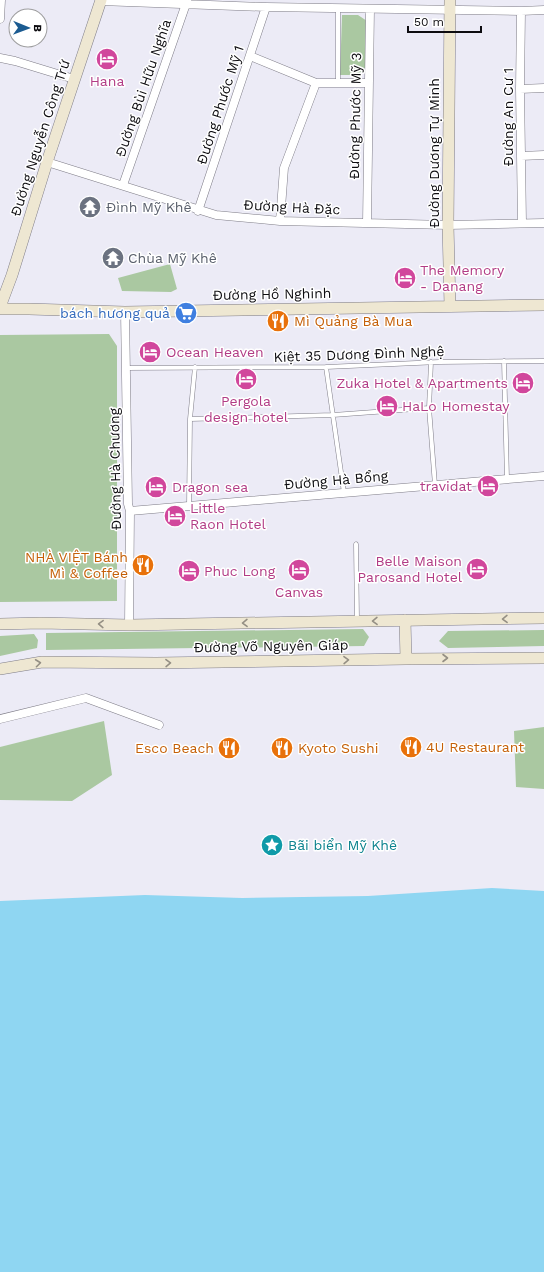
<svg xmlns="http://www.w3.org/2000/svg" width="544" height="1272" font-family="'Work Sans',sans-serif">
  <style>
    .green { fill: #aac8a1 }
    .water { fill: #8fd6f2 }
    .lines { fill: none; stroke-linecap: round; stroke-linejoin: round }
    .lane-casing { stroke: #7e7c87; stroke-width: 5 }
    .street-casing { stroke: #7e7c87; stroke-width: 9 }
    .secondary-casing { stroke: #7e7c87; stroke-width: 12 }
    .lane { stroke: #fff; stroke-width: 4 }
    .street { stroke: #fff; stroke-width: 8 }
    .secondary { stroke: #eee7d2; stroke-width: 11 }
    .oneway { stroke: #948f84 }
    .labels { text-anchor: middle; stroke-width: 3; stroke-linejoin: round; paint-order: stroke }
    .hotel-label { font-size: 14px; fill: #b23c85; stroke: #fff; text-anchor: start }
    .street-label { font-size: 14px; fill: #0d0c10; stroke: #fff }
    .worship-label { font-size: 14px; fill: #5b616d; stroke: #fff; text-anchor: start }
    .shop-label { font-size: 14px; fill: #366cbe; stroke: #fff; text-anchor: end }
    .food-label { font-size: 14px; fill: #c56008; stroke: #fff; text-anchor: start }
    .culture-label { font-size: 14px; fill: #0d838f; stroke: #fff; text-anchor: start }
  </style>
  <rect width="100%" height="100%" fill="#ecebf6"/>
  <path class="green" d="M342,15H358L367,21L365,68L358,75H340Z
    M170,264L177,289L171,292L122,291L118,278Z
    M109,334L117,346V601L0,602V335Z
    M363,629L369,637L364,646L46,650V633Z
    M544,630V646L448,648L439,641L448,631Z
    M34,634L38,640L37,648L0,656V636Z
    M104,721L112,775L72,801L0,800V747Z
    M544,727V789L516,787L514,731Z"/>
  <path class="water" d="M492,888L544,891V1272H0V901L145,895L242,898L368,896Z"/>
  <g class="lines">
    <g class="lane-casing">
      <path id="lane" d="M338,83V8
        M504,361L507,479
        M431,362L429,408L435,485
        M326,367L344,493
        M126,368L326,367L439,362L544,361
        M190,419L333,415L429,408
        M189,506L190,419L195,367
        M356,544L357,620"/>
    </g>
    <g class="street-casing">
      <path id="street" d="M100,1L266,7L521,11L544,10
        M521,11L520,89L522,223
        M0,19L1,0
        M250,56L316,83H368
        M0,58L15,61L74,79
        M520,89L544,88
        M521,156L544,155
        M47,162L216,215L280,221L448,225L544,223
        M123,185L187,1
        M198,211L266,7
        M280,221L284,168L316,83
        M367,223L370,9
        M125,312L128,504L130,511L129,625
        M130,511L544,476
        M0,719L86,698L159,725"/>
    </g>
    <g class="secondary-casing">
      <path id="secondary" d="M450,0L448,225L450,306
        M0,307L12,275L47,162L101,0
        M0,309H29L125,312L544,305
        M405,620L406,659
        M0,624L41,623L129,625L544,618
        M0,669L42,662L156,663L406,659L544,658"/>
    </g>
    <use href="#lane" class="lane"/>
    <use href="#street" class="street"/>
    <use href="#secondary" class="secondary"/>
  </g>
  <defs><path id="oneway-chevron" d="M-2-3.5L2.5 0L-2 3.5" fill="none" stroke-width="1.6" stroke-linecap="round" stroke-linejoin="round"/></defs>
  <g class="oneway">
    <use href="#oneway-chevron" transform="translate(505 619) rotate(179)"/>
    <use href="#oneway-chevron" transform="translate(375 621) rotate(179)"/>
    <use href="#oneway-chevron" transform="translate(245 623) rotate(179)"/>
    <use href="#oneway-chevron" transform="translate(101 624) rotate(-178)"/>
    <use href="#oneway-chevron" transform="translate(445 658)"/>
    <use href="#oneway-chevron" transform="translate(346 660) rotate(-1)"/>
    <use href="#oneway-chevron" transform="translate(38 663) rotate(-7)"/>
    <use href="#oneway-chevron" transform="translate(168 663) rotate(-1)"/>
  </g>
  <defs>
    <g id="hotel-disc" transform="scale(1.15)"><circle r="9.5" fill="#d1479c" stroke="#fff"/><path d="M-6-4.5h1.5V1H6V5H4.5V3h-9V5H-6ZM-4 0a1.8 1.8 0 1 1 3.6 0ZM.5 0V-2.5h3Q6-2.5 6 0Z" fill="#fff"/></g>
    <g id="temple-disc" transform="scale(1.15)"><circle r="9.5" fill="#6b7280" stroke="#fff"/><path d="M0-6L5-2H3V0L6.5 2.5H4V6H1.5V3h-3V6H-4V2.5H-6.5L-3 0V-2H-5Z" fill="#fff"/></g>
    <g id="supermarket-disc" transform="scale(1.15)"><circle r="9.5" fill="#3f7fe0" stroke="#fff"/><path d="M-6-5.5h2.5l.6 2H6L4.5 2H-2.5L-4.4-4H-6ZM-1.5 3.2a1.3 1.3 0 1 0 .1 0ZM3 3.2a1.3 1.3 0 1 0 .1 0Z" fill="#fff"/></g>
    <g id="restaurant-disc" transform="scale(1.15)"><circle r="9.5" fill="#e8710a" stroke="#fff"/><path d="M-5-6h1v4h1v-4h1v4h1v-4h1v5L-1.5 .5V6h-2V.5L-5-1ZM5-6V6H3V1.5H1.5Q1.5-4 5-6Z" fill="#fff"/></g>
    <g id="sight-disc" transform="scale(1.15)"><circle r="9.5" fill="#0f9aa8" stroke="#fff"/><path d="M0-6L1.8-2.2L6-1.7L2.9 1.2L3.7 5.4L0 3.3L-3.7 5.4L-2.9 1.2L-6-1.7L-1.8-2.2Z" fill="#fff"/></g>
  </defs>
  <g fill-rule="evenodd">
    <use href="#hotel-disc" x="107" y="59"/>
    <use href="#temple-disc" x="90" y="207"/>
    <use href="#temple-disc" x="113" y="258"/>
    <use href="#hotel-disc" x="405" y="278"/>
    <use href="#supermarket-disc" x="186" y="313"/>
    <use href="#restaurant-disc" x="278" y="321"/>
    <use href="#hotel-disc" x="150" y="352"/>
    <use href="#hotel-disc" x="246" y="379"/>
    <use href="#hotel-disc" x="523" y="383"/>
    <use href="#hotel-disc" x="387" y="406"/>
    <use href="#hotel-disc" x="488" y="486"/>
    <use href="#hotel-disc" x="156" y="487"/>
    <use href="#hotel-disc" x="175" y="516"/>
    <use href="#restaurant-disc" x="143" y="565"/>
    <use href="#hotel-disc" x="477" y="569"/>
    <use href="#hotel-disc" x="299" y="570"/>
    <use href="#hotel-disc" x="189" y="571"/>
    <use href="#restaurant-disc" x="411" y="747"/>
    <use href="#restaurant-disc" x="229" y="748"/>
    <use href="#restaurant-disc" x="282" y="748"/>
    <use href="#sight-disc" x="272" y="845"/>
  </g>
  <g class="labels">
    <g class="hotel-label">
      <text x="107" y="86" text-anchor="middle">Hana</text>
      <text x="420" y="275">The Memory<tspan x="420" dy="16">- Danang</tspan></text>
      <text x="166" y="357">Ocean Heaven</text>
      <text x="508" y="388" text-anchor="end">Zuka Hotel &amp; Apartments</text>
      <text x="246" y="406" text-anchor="middle">Pergola<tspan x="246" dy="16">design hotel</tspan></text>
      <text x="402" y="411">HaLo Homestay</text>
      <text x="472" y="491" text-anchor="end">travidat</text>
      <text x="172" y="492">Dragon sea</text>
      <text x="190" y="513">Little<tspan x="190" dy="16">Raon Hotel</tspan></text>
      <text x="462" y="566" text-anchor="end">Belle Maison<tspan x="462" dy="16">Parosand Hotel</tspan></text>
      <text x="204" y="576">Phuc Long</text>
      <text x="299" y="597" text-anchor="middle">Canvas</text>
    </g>
    <g class="street-label">
      <text transform="translate(143 88) rotate(-71)" y="5">Đường Bùi Hữu Nghĩa</text>
      <text transform="translate(220 105) rotate(-72)" y="5">Đường Phước Mỹ 1</text>
      <text transform="translate(355 116) rotate(-89)" y="5">Đường Phước Mỹ 3</text>
      <text transform="translate(508 117) rotate(-90)" y="5">Đường An Cư 1</text>
      <text transform="translate(40 138) rotate(-72)" y="5">Đường Nguyễn Công Trứ</text>
      <text transform="translate(434 153) rotate(-90)" y="5">Đường Dương Tự Minh</text>
      <text transform="translate(292 207) rotate(3)" y="5">Đường Hà Đặc</text>
      <text transform="translate(272 294) rotate(-1)" y="5">Đường Hồ Nghinh</text>
      <text transform="translate(359 354) rotate(-2)" y="5">Kiệt 35 Dương Đình Nghệ</text>
      <text transform="translate(115 469) rotate(-91)" y="5">Đường Hà Chương</text>
      <text transform="translate(336 480) rotate(-5)" y="5">Đường Hà Bổng</text>
      <text transform="translate(271 646) rotate(-1)" y="5">Đường Võ Nguyên Giáp</text>
    </g>
    <g class="worship-label">
      <text x="106" y="212">Đình Mỹ Khê</text>
      <text x="128" y="263">Chùa Mỹ Khê</text>
    </g>
    <g class="shop-label">
      <text x="170" y="318">bách hương quả</text>
    </g>
    <g class="food-label">
      <text x="294" y="326">Mì Quảng Bà Mua</text>
      <text x="128" y="562" text-anchor="end">NHÀ VIỆT Bánh<tspan x="128" dy="16">Mì &amp; Coffee</tspan></text>
      <text x="426" y="752">4U Restaurant</text>
      <text x="214" y="753" text-anchor="end">Esco Beach</text>
      <text x="298" y="753">Kyoto Sushi</text>
    </g>
    <g class="culture-label">
      <text x="288" y="850">Bãi biển Mỹ Khê</text>
    </g>
  </g>
  <g transform="translate(28 28) rotate(91)"><circle r="19" fill="#ffffff" stroke="#9e9e9f"/>
  <path d="M0-3L7 15L0 10L-7 15Z" fill="#1b5b91"/>
  <text y="-6" font-size="11" font-weight="bold" text-anchor="middle" fill="#0d0c10">B</text>
  </g>
  <path d="M408 26v6h73v-6" fill="none" stroke="#0d0c10" stroke-width="2"/>
  <text x="414" y="26" font-size="12" fill="#0d0c10" stroke="#ffffff" stroke-width="3" paint-order="stroke">50 m</text>
</svg>
